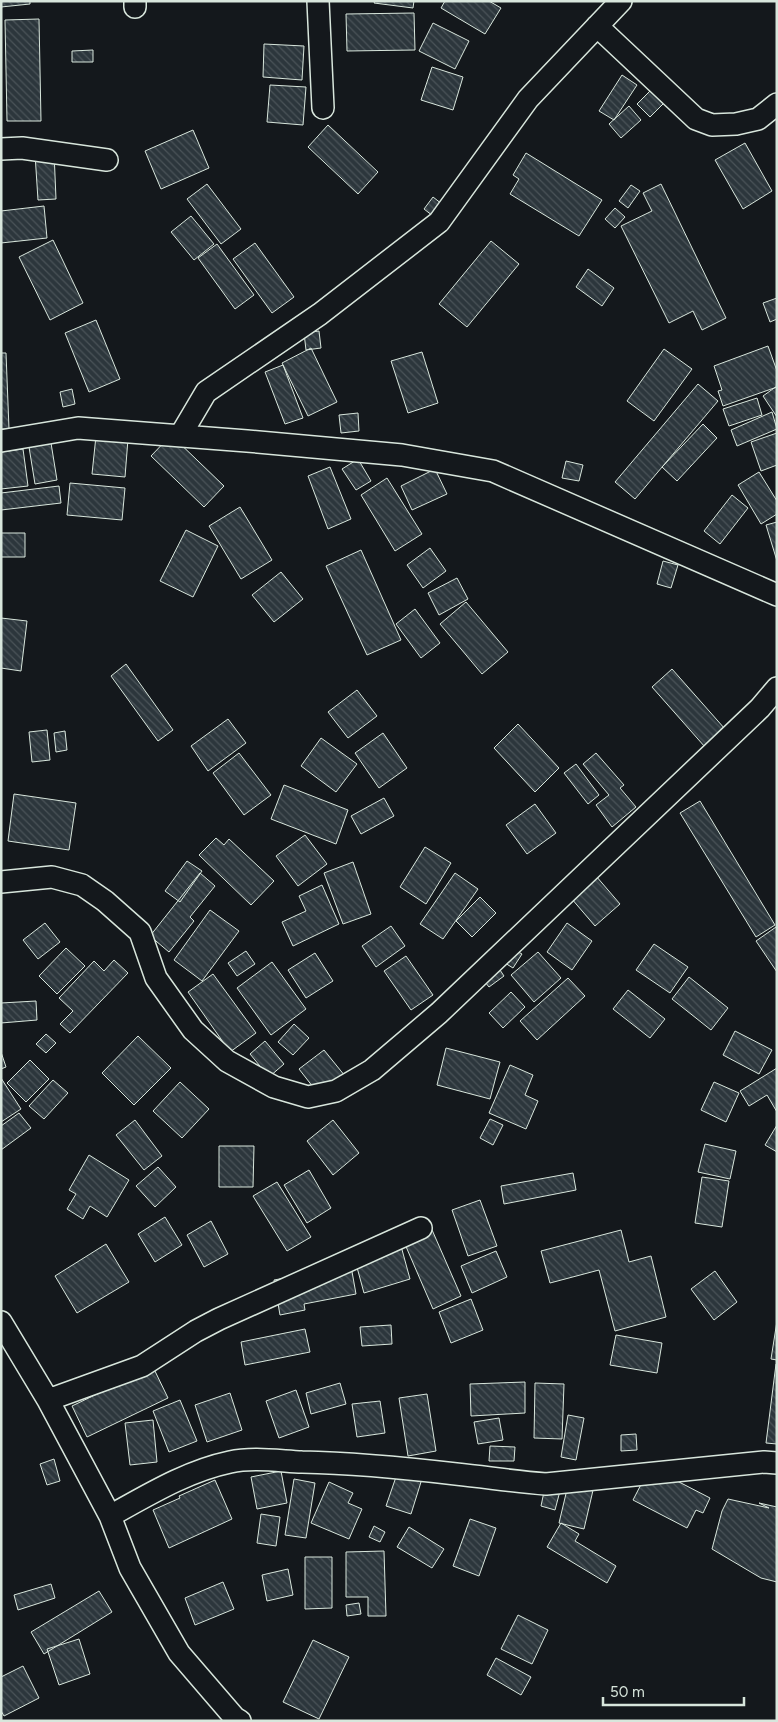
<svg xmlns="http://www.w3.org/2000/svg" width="778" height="1722" font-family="Figtree,sans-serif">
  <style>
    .building { fill: url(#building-back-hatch); stroke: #d8e6dc }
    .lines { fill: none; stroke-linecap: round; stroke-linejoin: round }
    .minor-casing { stroke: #d8e6dc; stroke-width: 24 }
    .minor { stroke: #14181c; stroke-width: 21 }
  </style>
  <defs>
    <pattern id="building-back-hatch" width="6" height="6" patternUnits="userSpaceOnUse" patternTransform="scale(1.25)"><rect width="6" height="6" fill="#2c363c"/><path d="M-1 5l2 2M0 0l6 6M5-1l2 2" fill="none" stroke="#4a5358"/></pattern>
  </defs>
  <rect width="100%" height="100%" fill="#14181c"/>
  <path class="building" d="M1,1H30V4L1,7Z
    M375,1H414L413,8L374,3Z
    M445,1H489L501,8L485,34L441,8Z
    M414,13L415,50L347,51L346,14Z
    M39,19L41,121H7L5,20Z
    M433,23L469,41L455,69L419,51Z
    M264,44L304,46L302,80L263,77Z
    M93,50V62H72V51Z
    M432,67L463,77L453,110L421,100Z
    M622,75L637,85L614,120L599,111Z
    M658,83L671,96L650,117L637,104Z
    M270,85L306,87L303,125L267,122Z
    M629,106L641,120L621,138L609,124Z
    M328,125L378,172L358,194L308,147Z
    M193,130L209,168L161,189L145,151Z
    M745,143L772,191L743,209L715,160Z
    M54,152L56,199L38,200L35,154Z
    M526,153L602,200L579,236L510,194L519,179L513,175Z
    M207,184L241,229L221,244L187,199Z
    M661,184L726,318L702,330L693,311L669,323L621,226L652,211L643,193Z
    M631,185L640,191L628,208L619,201Z
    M433,197L442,204L433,216L424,209Z
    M44,206L47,238L1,243V211Z
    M615,208L625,217L615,228L605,219Z
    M191,216L214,244L194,260L171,232Z
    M53,240L83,303L50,320L19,257Z
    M491,241L519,264L467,327L439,304Z
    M255,243L294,297L272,313L233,259Z
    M217,244L254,295L235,309L198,258Z
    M588,269L614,288L602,306L576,287Z
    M777,298V319L770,322L763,303Z
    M96,320L120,379L89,392L65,333Z
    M319,331L321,348L306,350L304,333Z
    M768,346L777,371V387L723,406L718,391L722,390L714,366Z
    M311,348L337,402L308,416L282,363Z
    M664,349L692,369L654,421L627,401Z
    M422,352L438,403L408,413L391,361Z
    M1,353H6L9,429H1Z
    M283,365L303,418L285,424L265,372Z
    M698,384L718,401L635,499L615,482Z
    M777,386V417L763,396Z
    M72,389L75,404L63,407L60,392Z
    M757,398L762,415L729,426L723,409Z
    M772,412L777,429L737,446L731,430Z
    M358,413L359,431L341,433L339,415Z
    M703,424L717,438L677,481L662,467Z
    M777,433V465L761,471L751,442Z
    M171,435L224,486L204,507L151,456Z
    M96,436L128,439L125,477L92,474Z
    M51,443L57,480L35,484L29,447Z
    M23,449L28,486L1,489V452Z
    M358,459L371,481L356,490L342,469Z
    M566,461L583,465L579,481L562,478Z
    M330,467L351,519L328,529L308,476Z
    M435,469L447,494L412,510L401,486Z
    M759,472L777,501V514L761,524L738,485Z
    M387,478L422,534L395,551L361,495Z
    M70,483L125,488L122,520L67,515Z
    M59,486L61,503L1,510V493Z
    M732,495L748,508L720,544L704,531Z
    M240,507L272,560L241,579L209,526Z
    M777,522V561L766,525Z
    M186,530L218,546L193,597L160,581Z
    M1,533H25V557H1Z
    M430,548L446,571L423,588L407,565Z
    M361,550L401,640L367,655L326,566Z
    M663,561L678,565L671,588L657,584Z
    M281,572L303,599L274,622L252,595Z
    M457,578L468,599L439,615L428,593Z
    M466,602L508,652L482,674L440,624Z
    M415,609L440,643L421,658L396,624Z
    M1,618L27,621L21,671L1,668Z
    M126,664L173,730L158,741L111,676Z
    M672,669L725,729L705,747L652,687Z
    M357,690L377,716L348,738L328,712Z
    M228,719L246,743L208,771L191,746Z
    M518,724L559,768L535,792L494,748Z
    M47,730L50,760L32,762L29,732Z
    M65,731L67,750L56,752L54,733Z
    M383,733L407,768L379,788L355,753Z
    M321,738L357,764L336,792L301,766Z
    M239,753L271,795L244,815L213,773Z
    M596,753L624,785L620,788L636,807L612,827L596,805L609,795L583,764Z
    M576,764L599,795L588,804L564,773Z
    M284,785L348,810L336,844L271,819Z
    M14,794L76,803L69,850L8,841Z
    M384,798L394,816L361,834L351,816Z
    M700,801L775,925L756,937L680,813Z
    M535,804L556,833L527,854L506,825Z
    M305,835L327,864L298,886L276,856Z
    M216,838L224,845L229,839L274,881L251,905L199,855Z
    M425,847L451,863L426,904L400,887Z
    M187,861L202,871L180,902L165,891Z
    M353,862L371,914L343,924L324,873Z
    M200,873L215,886L190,917L194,921L169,952L150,936Z
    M455,873L478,889L443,939L420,924Z
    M596,876L620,904L595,926L571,898Z
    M322,885L339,924L293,946L282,922L306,911L299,896Z
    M480,897L496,913L472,937L456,921Z
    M210,910L239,931L202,981L174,960Z
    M45,923L60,942L38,959L23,940Z
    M567,923L592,941L572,970L547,952Z
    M391,926L405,946L376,967L362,946Z
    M776,927L777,928V972L756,941Z
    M654,944L688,967L670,993L636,970Z
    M66,948L85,966L57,994L39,976Z
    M513,949L522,954L513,968L505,963Z
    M246,951L255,964L237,976L228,963Z
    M538,952L561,978L534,1002L511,975Z
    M315,953L333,981L306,998L288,970Z
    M406,956L433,995L411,1010L384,971Z
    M114,960L128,973L70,1033L60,1024L73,1011L59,998L94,961L104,971Z
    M272,962L306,1009L271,1035L237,988Z
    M498,967L504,976L489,987L482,978Z
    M213,974L256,1033L230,1052L188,992Z
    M689,977L728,1008L711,1030L672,999Z
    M568,978L585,996L537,1040L520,1021Z
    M628,990L665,1019L650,1038L613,1009Z
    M511,992L525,1007L503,1028L489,1013Z
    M36,1001L37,1020L1,1023V1003Z
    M294,1024L309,1038L293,1055L278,1042Z
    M735,1031L772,1050L759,1074L723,1055Z
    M46,1034L56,1043L46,1053L36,1044Z
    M138,1036L171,1068L134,1105L102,1073Z
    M265,1041L284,1064L269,1077L250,1054Z
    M446,1048L500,1062L490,1099L437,1085Z
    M324,1050L345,1076L320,1096L299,1069Z
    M1,1052L6,1067L1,1069Z
    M30,1060L49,1079L26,1102L7,1083Z
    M510,1065L533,1075L525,1095L538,1101L526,1129L489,1113Z
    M777,1068V1112L767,1095L749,1106L740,1091Z
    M1,1078L21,1109L1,1122Z
    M53,1080L68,1093L44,1119L29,1106Z
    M180,1082L209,1109L182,1138L153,1111Z
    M714,1082L739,1093L726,1122L701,1110Z
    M19,1113L31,1128L1,1150V1126Z
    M490,1119L503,1125L493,1145L480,1138Z
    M135,1120L162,1156L144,1170L116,1135Z
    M333,1120L359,1153L333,1175L307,1141Z
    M777,1125V1152L765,1145Z
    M705,1144L736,1151L730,1179L698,1172Z
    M219,1146H254L253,1187H219Z
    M89,1155L129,1180L107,1217L90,1206L83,1219L67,1209L76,1194L69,1190Z
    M158,1167L176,1187L155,1207L136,1186Z
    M309,1170L331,1208L307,1223L284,1185Z
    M573,1173L576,1190L504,1204L501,1186Z
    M702,1177L729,1181L722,1227L695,1223Z
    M277,1182L311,1237L287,1251L253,1196Z
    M480,1200L497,1246L468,1256L452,1210Z
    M165,1217L182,1245L155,1262L138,1234Z
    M211,1221L228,1254L204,1267L187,1235Z
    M429,1223L461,1296L433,1309L401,1235Z
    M621,1230L629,1262L651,1256L666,1317L615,1331L599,1270L550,1283L541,1251Z
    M106,1244L129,1282L77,1313L55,1276Z
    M401,1246L410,1279L364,1293L355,1260Z
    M496,1251L507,1277L472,1293L461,1266Z
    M351,1266L356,1294L304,1304L305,1310L280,1315L274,1280Z
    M715,1271L737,1302L714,1320L691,1289Z
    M471,1299L483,1330L451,1343L439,1312Z
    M777,1321V1360L771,1359Z
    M391,1325L392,1344L362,1346L360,1327Z
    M305,1329L310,1352L245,1365L241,1342Z
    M616,1335L662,1343L657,1373L610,1365Z
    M776,1364L777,1365V1444L766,1443Z
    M153,1367L168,1398L87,1437L72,1406Z
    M525,1382V1413L471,1416L470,1384Z
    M340,1383L346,1404L311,1414L306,1393Z
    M535,1383L564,1384L562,1439L534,1438Z
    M296,1390L309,1427L279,1438L266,1401Z
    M230,1393L242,1430L207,1442L195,1405Z
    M427,1394L436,1451L408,1456L399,1398Z
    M180,1400L197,1441L169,1452L153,1411Z
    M380,1401L385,1433L357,1437L352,1404Z
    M568,1415L584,1418L576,1460L561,1457Z
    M499,1418L503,1440L478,1444L474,1422Z
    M153,1420L157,1462L130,1465L125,1423Z
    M636,1434L637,1450L621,1451V1435Z
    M490,1446L515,1447L514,1461H489Z
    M54,1459L60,1481L47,1485L40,1464Z
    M650,1467L710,1498L703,1513L696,1510L687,1528L633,1500Z
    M281,1471L287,1503L257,1509L251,1477Z
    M397,1474L421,1482L411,1514L386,1506Z
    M294,1479L315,1483L306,1538L285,1535Z
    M215,1480L232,1519L169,1548L153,1510L180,1498L179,1496Z
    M569,1481L594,1486L584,1529L559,1523Z
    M329,1482L353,1493L348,1503L362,1509L349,1539L311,1523Z
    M545,1487L560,1491L555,1510L541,1506Z
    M728,1499L769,1508L759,1503L777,1507V1582L761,1578L712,1549L722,1511Z
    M261,1514L280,1517L276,1546L257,1543Z
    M470,1519L496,1528L479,1576L453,1566Z
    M561,1523L579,1534L575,1541L616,1566L607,1583L547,1547Z
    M374,1526L385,1532L380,1542L369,1537Z
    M409,1527L444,1549L432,1568L397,1547Z
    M384,1551L386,1616H368V1597H346V1552Z
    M305,1557H332V1608L305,1609Z
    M288,1569L293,1595L267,1601L262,1575Z
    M223,1582L234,1609L195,1625L185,1598Z
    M51,1584L55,1598L18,1610L14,1595Z
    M99,1591L112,1612L44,1654L31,1632Z
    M359,1603L361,1614L347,1616L346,1605Z
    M518,1615L548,1630L532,1664L501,1649Z
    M79,1639L90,1674L59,1685L47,1649Z
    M313,1640L349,1657L319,1719L283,1702Z
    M496,1658L531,1677L521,1695L487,1675Z
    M23,1666L39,1698L4,1716L1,1711V1677Z"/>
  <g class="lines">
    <g class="minor-casing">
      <path id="minor" d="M135,1V7
        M318,1L323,108
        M597,26L696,119L712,125L736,124L758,119L777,104
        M1,149L22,148L107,160
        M180,436L206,392L320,314L439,222L528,99L621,1
        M1,441L78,428L247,441L402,455L493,471L777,595
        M1,882L52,877L82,885L105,901L140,932L156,978L193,1030L227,1061L274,1087L308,1097L336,1091L372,1070L439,1013L760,708L777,688
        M1,1322L48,1400L110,1516L130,1568L179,1653L235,1718L240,1721
        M48,1400L142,1366L196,1331L219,1319L421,1228
        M110,1516C148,1495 187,1471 230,1462C252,1457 279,1461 302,1462C353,1463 405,1468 456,1474C486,1477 516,1482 546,1484L764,1462L777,1463"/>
    </g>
    <use href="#minor" class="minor"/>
  </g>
  <rect width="778" height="1722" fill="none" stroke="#d8e6dc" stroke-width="5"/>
  <path d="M603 1697v8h141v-8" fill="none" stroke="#d8e6dc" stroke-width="2.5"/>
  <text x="610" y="1697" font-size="15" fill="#d8e6dc" stroke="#14181c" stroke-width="4" paint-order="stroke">50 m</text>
</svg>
